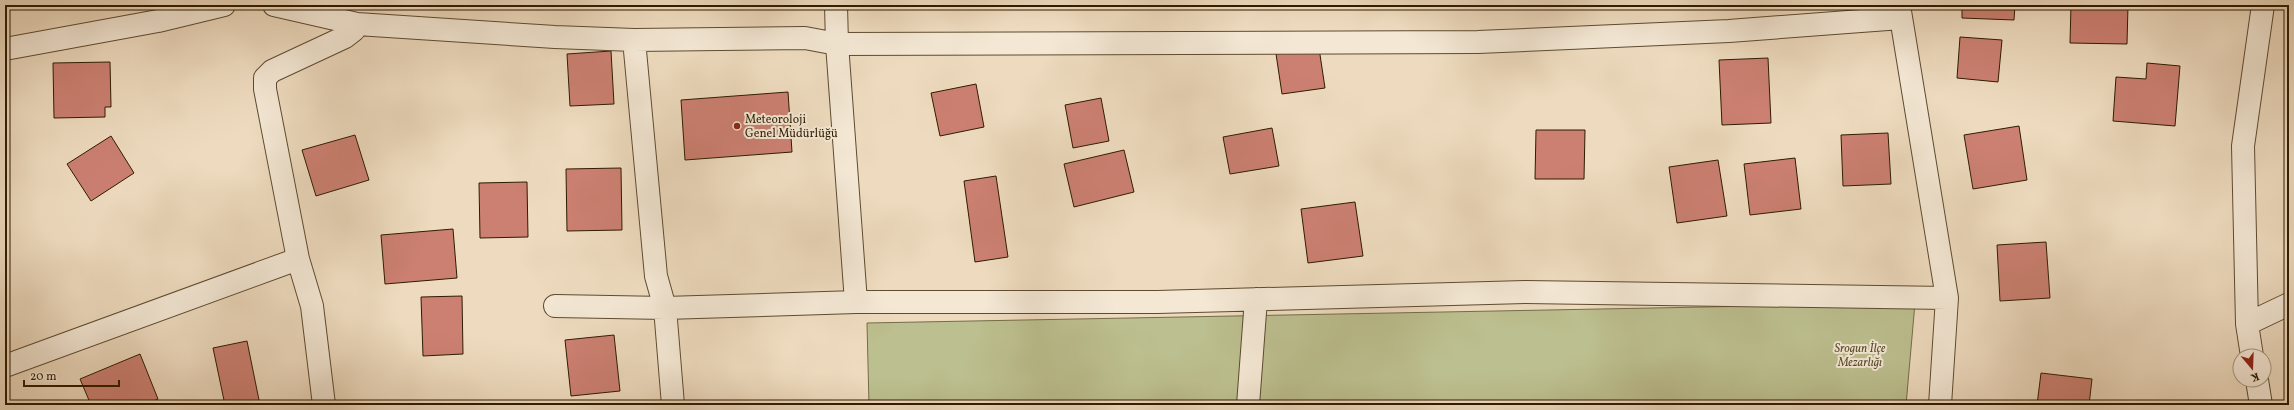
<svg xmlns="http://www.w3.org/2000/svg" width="2294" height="410" font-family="Vollkorn,serif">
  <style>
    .green { fill: #bcbf8f; stroke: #756d48 }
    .building { fill: #cc8072; stroke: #2e1b01 }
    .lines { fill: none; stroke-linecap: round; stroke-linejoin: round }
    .minor-casing { stroke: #5e4b30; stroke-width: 24 }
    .minor { stroke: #f4e8d5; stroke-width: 22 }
    .poi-dot { fill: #8f2418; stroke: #f4e8d5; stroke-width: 1.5 }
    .labels { text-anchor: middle; stroke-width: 4; stroke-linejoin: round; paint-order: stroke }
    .poi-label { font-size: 12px; fill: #2e1b01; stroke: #f4e8d5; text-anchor: start }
    .park-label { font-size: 12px; font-style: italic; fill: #594c2c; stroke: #f4e8d5 }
  </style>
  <rect width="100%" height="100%" fill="#eedbbf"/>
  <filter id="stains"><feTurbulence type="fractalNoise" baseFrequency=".005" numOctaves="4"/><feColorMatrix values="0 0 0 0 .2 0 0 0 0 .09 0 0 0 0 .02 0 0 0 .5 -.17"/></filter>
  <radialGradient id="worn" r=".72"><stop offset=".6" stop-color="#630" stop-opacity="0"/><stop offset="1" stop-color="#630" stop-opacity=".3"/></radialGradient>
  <path class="green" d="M1915,303L1906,405H869L867,323Z"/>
  <path class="building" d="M1638,5H1669L1638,9Z
    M1962,5H2015L2014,20L1962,18Z
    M2071,5H2128L2127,44L2070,43Z
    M1960,37L2002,40L1998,82L1957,78Z
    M1319,48L1325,88L1282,94L1276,54Z
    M611,51L614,104L570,106L567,54Z
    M1768,58L1771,123L1722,125L1719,60Z
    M110,62L111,107H105V117L54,118L53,63Z
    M2147,63L2180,66L2175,126L2113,121L2116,77L2146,79Z
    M976,84L984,127L940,136L931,93Z
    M788,92L792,152L685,160L681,100Z
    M1101,98L1109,141L1073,148L1065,105Z
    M2019,126L2027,180L1973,189L1964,135Z
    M1272,128L1279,166L1230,174L1223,137Z
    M1536,130H1585L1584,179H1535Z
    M1888,133L1891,184L1843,186L1841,135Z
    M355,135L369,180L316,196L302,150Z
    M111,136L134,173L91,201L67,164Z
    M1124,150L1134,192L1074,207L1064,164Z
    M1795,158L1801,209L1750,215L1744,164Z
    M1718,160L1727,216L1677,223L1669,167Z
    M621,168L622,230L567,231L566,169Z
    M996,176L1008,257L975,262L964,181Z
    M527,182L528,237L480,238L479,183Z
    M1355,202L1363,256L1308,263L1301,209Z
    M453,229L457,278L385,284L381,235Z
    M2046,242L2050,298L2000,301L1997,245Z
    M462,296L463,354L423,356L421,297Z
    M614,335L620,391L571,396L565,340Z
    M247,341L260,405H225L213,348Z
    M140,354L158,399L145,405H91L80,379Z
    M2041,373L2092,379L2089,405H2037Z"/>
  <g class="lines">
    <g class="minor-casing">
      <path id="minor" d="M274,5L357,24L555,37L634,40L805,38L837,44L1478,42L1729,31L1901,18
        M836,5L837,44L856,302
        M1899,5L1947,298L1940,405
        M634,40L656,276L665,308L673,405
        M5,49L158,21L224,5
        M555,306L665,308L856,302H1157L1525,292L1947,298
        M2247,324L2289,304
        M2252,356L2247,324L2243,146L2263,5
        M5,366L298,259
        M2257,380L2261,405
        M324,405L312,306L298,259L265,89V78L272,71L345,37L354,30L357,24
        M1248,405L1256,299"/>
    </g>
    <use href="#minor" class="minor"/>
  </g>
  <circle class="poi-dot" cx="737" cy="126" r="4"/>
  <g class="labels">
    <g class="poi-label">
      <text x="745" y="123">Meteoroloji<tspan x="745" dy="14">Genel Müdürlüğü</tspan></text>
    </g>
    <g class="park-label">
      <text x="1860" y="352">Srogun İlçe<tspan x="1860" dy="14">Mezarlığı</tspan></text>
    </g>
  </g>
  <rect width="2294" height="410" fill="none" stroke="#eedbbf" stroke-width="20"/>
  <rect x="6" y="6" width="2282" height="398" fill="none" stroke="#2e1b01" stroke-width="2"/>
  <rect x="10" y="10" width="2274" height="390" fill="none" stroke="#2e1b01"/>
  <g transform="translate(2252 368) rotate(161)"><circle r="19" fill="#f4e8d5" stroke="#a59680"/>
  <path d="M0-3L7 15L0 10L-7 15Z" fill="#8f2418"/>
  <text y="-6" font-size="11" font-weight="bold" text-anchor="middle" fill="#2e1b01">K</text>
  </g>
  <path d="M24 380v6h95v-6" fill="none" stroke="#2e1b01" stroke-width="2"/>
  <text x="30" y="380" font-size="12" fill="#2e1b01" stroke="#f4e8d5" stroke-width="3" paint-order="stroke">20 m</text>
  <rect width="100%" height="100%" filter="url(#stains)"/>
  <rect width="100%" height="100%" fill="url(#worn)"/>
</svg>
